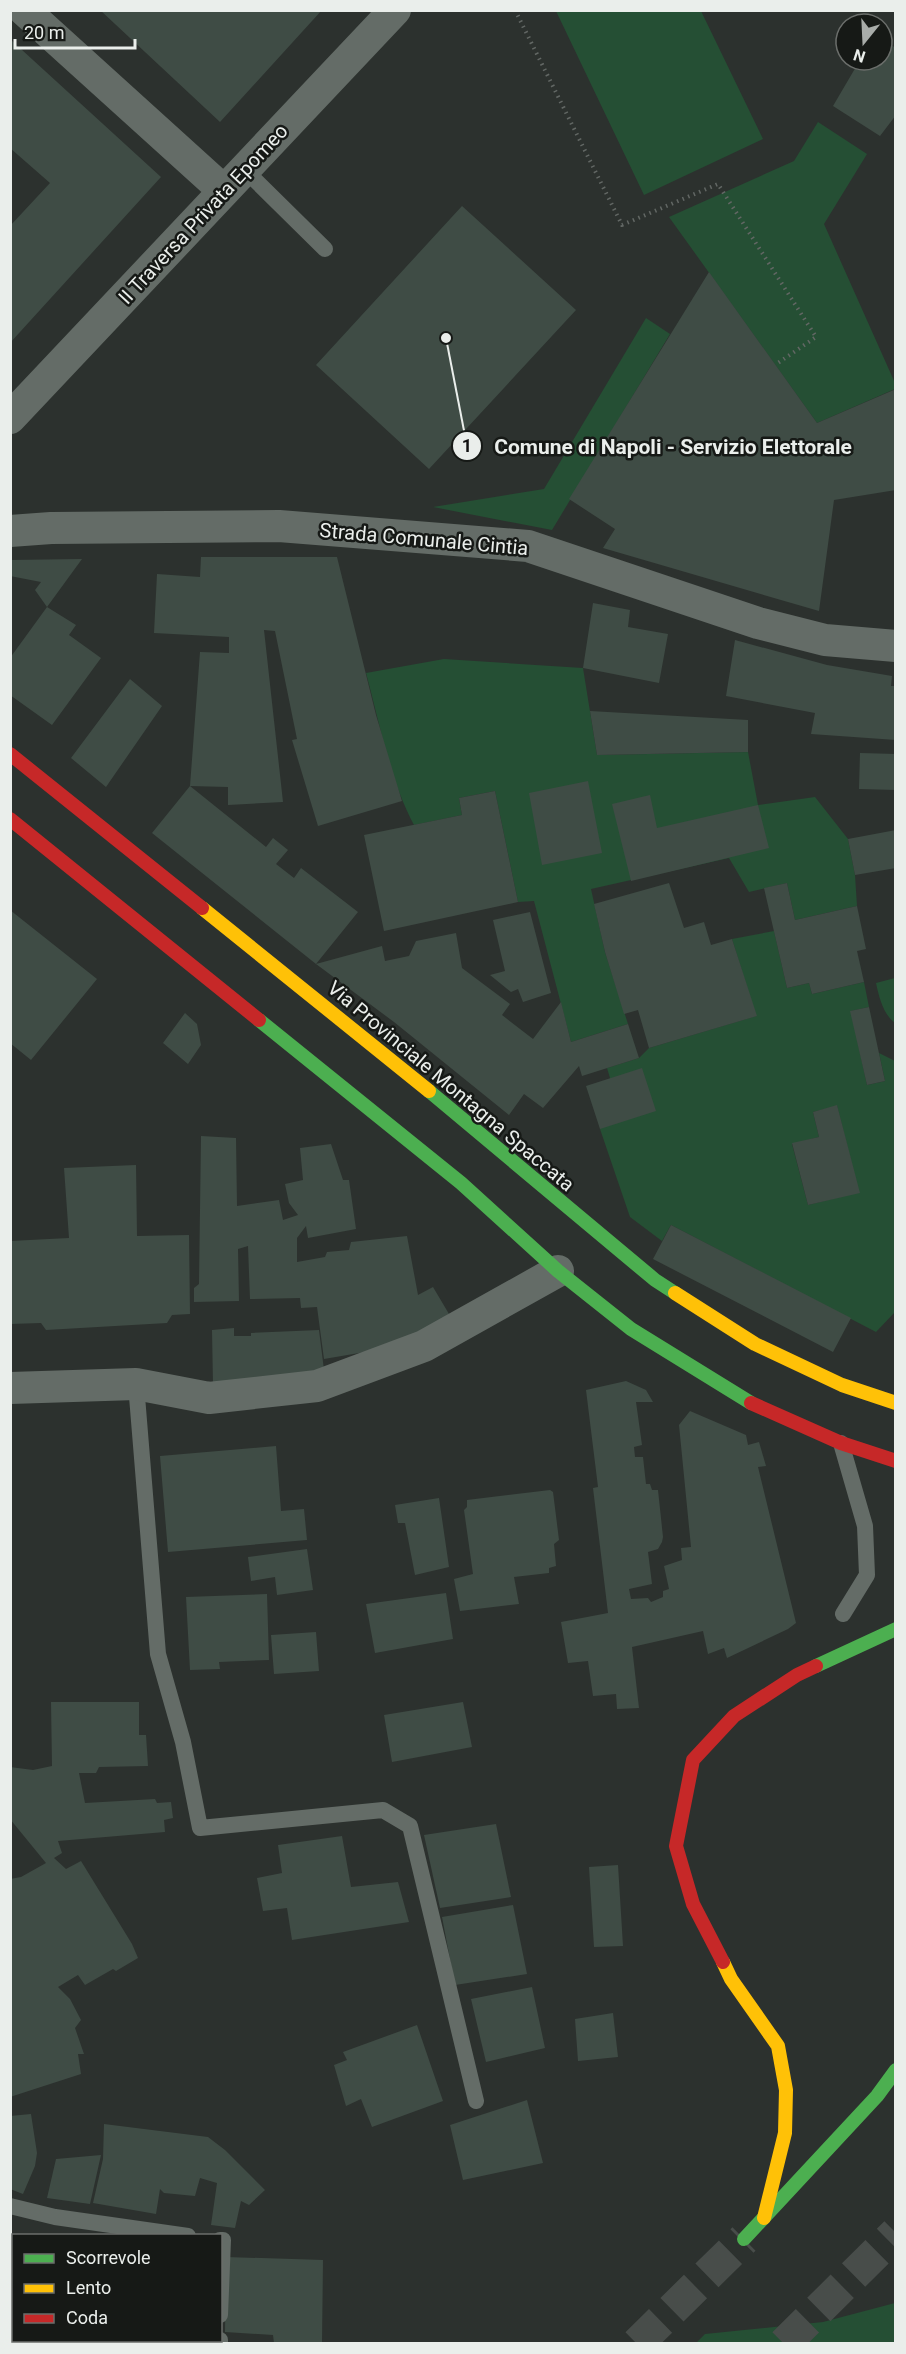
<svg xmlns="http://www.w3.org/2000/svg" width="906" height="2354" font-family="Roboto,sans-serif">
  <style>
    .green { fill: #254f34; fill-rule: evenodd }
    .building { fill: #3f4c45 }
    .lines { fill: none; stroke-linecap: round; stroke-linejoin: round }
    .highway-tunnel { stroke: #484d4a; stroke-width: 33; stroke-dasharray: 33 16; stroke-linecap: butt }
    .path { stroke: #626764; stroke-width: 4; stroke-dasharray: 1.5 4.5; stroke-linecap: butt }
    .lane { stroke: #646c67; stroke-width: 16 }
    .street { stroke: #646c67; stroke-width: 32 }
    .fast { stroke: #4caf50; stroke-width: 14 }
    .slow { stroke: #ffc107; stroke-width: 14 }
    .jam { stroke: #c62828; stroke-width: 14 }
    .labels { text-anchor: middle; stroke-width: 5; stroke-linejoin: round; paint-order: stroke }
    .street-label { font-size: 20px; fill: #eaeeeb; stroke: #161916 }
    .leader { fill: none; stroke: #eaeeeb; stroke-width: 2 }
    .callout-dot { fill: #eaeeeb; stroke: #161916; stroke-width: 2 }
    .mark-label { font-size: 18px; text-anchor: middle; font-weight: bold; fill: #111 }
    .callout-label { font-size: 21px; text-anchor: middle; font-weight: bold; fill: #eaeeeb; stroke: #161916; stroke-width: 5; stroke-linejoin: round; paint-order: stroke }
  </style>
  <rect width="100%" height="100%" fill="#2c312e"/>
  <path class="green" d="M556,11H701L763,139L644,195Z
    M818,122L867,154L824,224L895,383V389L817,423L669,217L794,161Z
    M646,318L670,334L552,530L433,507L544,489Z
    M444,659L583,668L597,755L748,752L758,805L815,797L848,839L855,875L857,906L795,920L787,883L749,892L729,858L591,889L605,952L628,1024L571,1042L534,901L518,902L495,791L459,798L462,815L414,825C389,778 380,724 366,673Z
    M774,931L787,988L809,983L812,994L864,982L869,1007L851,1011L867,1085L885,1081L879,1053L895,1061V1312L876,1332L671,1225L662,1241L630,1217L600,1129L610,1078L607,1068L639,1058L649,1048L756,1016L732,939ZM837,1106L859,1192L808,1205L792,1144L819,1137L813,1112Z
    M895,978H896L895,1023C883,1014 879,997 876,983Z
    M895,2303V2343H696L705,2334L823,2322Z"/>
  <path class="building" d="M100,10H322L220,122Z
    M10,39L161,177L10,343V226L50,183L10,148Z
    M882,40L896,48V115L880,136L833,106L860,60H882Z
    M462,206L576,310L429,469L316,365Z
    M709,272L817,423L896,389V490L834,500L819,611L603,548L615,529L569,499Z
    M201,557H337L376,715L402,801L318,826L292,740L297,739L275,631L264,630L283,802L228,805V787L190,786L266,847L273,838L288,850L276,864L294,878L301,868L358,912L316,964L382,946L385,961L409,956L416,941L456,933L462,968L510,1004L502,1015L533,1039L561,1002L571,1042L628,1024L639,1058L582,1076L579,1066L543,1108L524,1094L509,1115L394,1022L316,964L152,833L190,786L200,652L229,653V637L154,633L157,574L200,577Z
    M82,559L47,607L35,590L41,582L10,576V560Z
    M593,603L630,610L628,627L668,634L659,683L583,668Z
    M47,607L76,625L69,635L101,658L52,725L10,695V658Z
    M735,640L827,665L892,676L891,686H896V740L811,734L815,713L726,696Z
    M130,679L162,706L106,787L71,758Z
    M590,711L748,720V752L597,755Z
    M860,753L896,754V790L859,789Z
    M588,781L602,853L542,865L529,793Z
    M495,791L518,902L384,931L364,835L462,815L459,798Z
    M650,795L657,828L758,805L769,848L631,881L612,804Z
    M896,830V868L855,875L848,839Z
    M669,883L684,928L704,922L711,945L732,939L757,1016L649,1048L638,1010L624,1014L605,952L594,904Z
    M787,883L795,920L857,906L866,949L857,951L864,982L812,994L809,983L787,988L764,888Z
    M10,910L97,979L31,1060L10,1043Z
    M530,912L551,993L523,1002L518,989L511,992L490,975L505,971L493,920Z
    M869,1007L885,1081L867,1085L850,1011Z
    M185,1013L197,1024L201,1045L188,1064L163,1043Z
    M642,1068L656,1111L600,1129L586,1086Z
    M837,1105L860,1193L808,1205L792,1143L819,1137L813,1112Z
    M201,1136L236,1138L237,1206L279,1200L283,1220L298,1215L289,1203L285,1184L303,1180L300,1148L331,1144L343,1180H349L356,1229L308,1238L306,1226L297,1238V1262L325,1257L327,1252L349,1250L351,1242L407,1236L418,1295L433,1287L449,1314L412,1344L324,1359L317,1307L301,1308L300,1298L250,1299L248,1246L238,1249L239,1301L194,1302V1288L199,1284Z
    M136,1165L137,1236L189,1235L190,1314L172,1315L167,1323L46,1330L41,1323L10,1324V1241L69,1238L64,1168Z
    M671,1225L851,1318L833,1352L653,1259Z
    M234,1328V1336H251V1333L319,1330L324,1370L213,1385L212,1330Z
    M626,1381L646,1390L653,1402H636L642,1445L634,1447L635,1457H643L646,1484H650L652,1490H658L663,1537L662,1542L658,1549L648,1552L652,1584L629,1589L631,1599L648,1598L651,1602L663,1597V1591L669,1589L664,1566L682,1560L681,1548L691,1547L679,1425L690,1411L746,1435L748,1445L759,1442L766,1466L758,1467L796,1623L788,1629L727,1658L724,1648L708,1654L703,1631L632,1647L639,1708L617,1709L616,1694L593,1696L588,1661L568,1663L561,1622L608,1613L593,1488L598,1487L586,1390Z
    M276,1446L281,1511L304,1509L307,1540L168,1552L160,1456Z
    M550,1490L553,1492L559,1540L554,1544L556,1566L549,1568V1573L514,1577L519,1604L460,1611L454,1579L473,1574L464,1510L467,1507V1500Z
    M439,1498L449,1567L415,1575L405,1523H398L395,1505Z
    M307,1549L313,1590L277,1595L275,1577L251,1581L248,1557Z
    M446,1593L453,1639L375,1653L366,1604Z
    M267,1594L269,1660L219,1662L220,1669L190,1670L186,1597Z
    M316,1632L319,1671L274,1674L271,1635Z
    M51,1702H139V1735H146L148,1766L99,1767L96,1773H79L85,1803L155,1799L157,1803L171,1802L173,1818L164,1820L165,1832L58,1841L62,1853L54,1858L66,1869L81,1861L132,1944L138,1958L116,1971L113,1969L85,1985L78,1975L58,1987L70,1999L81,2020L75,2028L84,2054H78L81,2074L10,2097V1879L21,1877L46,1863L10,1819V1767L33,1770L52,1766Z
    M463,1702L472,1747L392,1762L384,1715Z
    M496,1824L511,1897L440,1908L424,1835Z
    M342,1836L351,1887L398,1882L409,1922L292,1940L287,1908L263,1911L257,1878L282,1873L278,1845Z
    M618,1865L623,1946L594,1947L589,1867Z
    M513,1905L527,1974L455,1985L442,1917Z
    M532,1987L545,2048L486,2062L471,1999Z
    M613,2013L618,2057L578,2061L575,2019Z
    M417,2025L443,2101L372,2127L361,2099L346,2106L334,2065L347,2060L343,2052Z
    M527,2100L543,2163L463,2180L450,2125Z
    M31,2114L37,2153L35,2166L23,2194L10,2189V2116Z
    M104,2124L208,2137L225,2150L265,2190L249,2205L241,2201L235,2228L211,2225L217,2183L200,2178L195,2196L164,2193L160,2189L156,2214L93,2203L103,2159Z
    M101,2155L90,2204L47,2198L56,2159Z
    M226,2257L323,2260L322,2343H274L273,2335L225,2332Z
    M10,2260H14V2340H49V2342L10,2343Z
    M137,2340H204V2343H137Z"/>
  <g class="lines">
    <path class="highway-tunnel" d="M637,2344L744,2239
      M784,2344L896,2233"/>
    <path class="path" d="M515,10L622,225L718,184L816,337L775,365"/>
    <path class="lane" d="M245,170L325,249
      M136,1384L158,1654L183,1742L200,1828L383,1810L410,1826L476,2101
      M841,1443L865,1526L867,1575L843,1614
      M10,2206L55,2217L188,2236
      M220,2240H223L220,2315
      M220,2344V2340"/>
    <path class="street" d="M24,10L224,191
      M10,418L395,10
      M10,531L51,528L279,526L528,546L758,623L825,640L896,646
      M10,1388L136,1384L209,1398L317,1386L424,1346L558,1271"/>
    <path class="fast" d="M259,1020L461,1183L558,1271L631,1329L751,1403
      M429,1091L655,1280L675,1293
      M816,1666L896,1629
      M744,2239L877,2096L896,2070"/>
    <path class="slow" d="M202,908L429,1091
      M675,1293L755,1344L842,1385L896,1403
      M723,1962L731,1979L778,2046L786,2090L785,2133L764,2218"/>
    <path class="jam" d="M10,754L202,908
      M10,819L259,1020
      M751,1403L841,1443L896,1461
      M723,1962L693,1904L676,1846L693,1760L734,1716L797,1675L816,1666"/>
  </g>
  <g class="labels">
    <g class="street-label">
      <text transform="translate(203 214) rotate(-47)" y="7">II Traversa Privata Epomeo</text>
      <text transform="translate(424 539) rotate(5)" y="7">Strada Comunale Cintia</text>
      <text transform="translate(451 1086) rotate(40)" y="7">Via Provinciale Montagna Spaccata</text>
    </g>
  </g>
  <path class="leader" d="M446 338L467 446"/>
  <g class="callout-dot">
    <circle cx="446" cy="338" r="6"/>
    <circle cx="467" cy="446" r="15"/>
  </g>
  <g class="mark-label">
    <text x="467" y="452">1</text>
  </g>
  <g class="callout-label">
    <text x="673" y="454">Comune di Napoli - Servizio Elettorale</text>
  </g>
  <rect width="906" height="2354" fill="none" stroke="#eaeeeb" stroke-width="24"/>
  <rect x="12" y="2234" width="210" height="108" fill="#161916" stroke="#6b6e6b" stroke-width="1.5"/>
  <rect x="24" y="2254" width="30" height="9" fill="#4caf50" stroke="#6b6e6b" stroke-width="1.5"/>
  <text x="66" y="2264" font-size="18" fill="#eaeeeb">Scorrevole</text>
  <rect x="24" y="2284" width="30" height="9" fill="#ffc107" stroke="#6b6e6b" stroke-width="1.5"/>
  <text x="66" y="2294" font-size="18" fill="#eaeeeb">Lento</text>
  <rect x="24" y="2314" width="30" height="9" fill="#c62828" stroke="#6b6e6b" stroke-width="1.5"/>
  <text x="66" y="2324" font-size="18" fill="#eaeeeb">Coda</text>
  <g transform="translate(864 42) rotate(198)"><circle r="28" fill="#161916" stroke="#6b6e6b" stroke-width="1.5"/>
  <path d="M0-4.5L10 22L0 15L-10 22Z" fill="#a8aca9"/>
  <text y="-9" font-size="16" font-weight="bold" text-anchor="middle" fill="#eaeeeb">N</text>
  </g>
  <path d="M15 39v9h120v-9" fill="none" stroke="#eaeeeb" stroke-width="3"/>
  <text x="24" y="39" font-size="18" fill="#eaeeeb" stroke="#161916" stroke-width="4.5" paint-order="stroke">20 m</text>
</svg>
